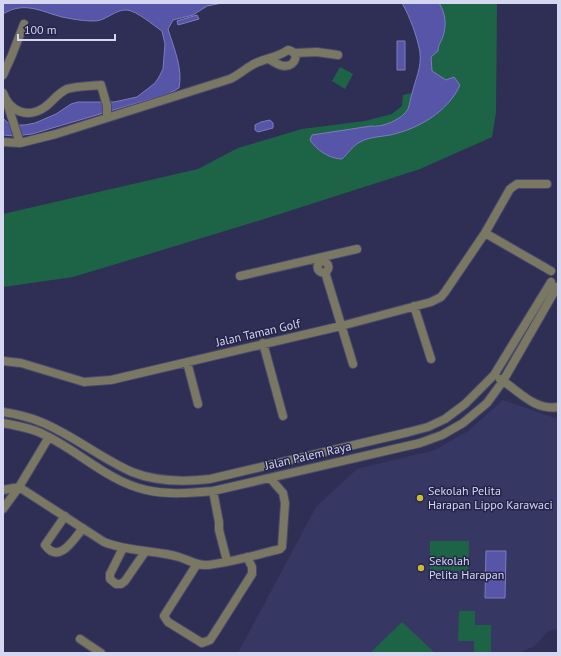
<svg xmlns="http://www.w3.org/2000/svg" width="561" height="656" font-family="'PT Sans',sans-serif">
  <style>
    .built { fill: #373764 }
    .green { fill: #1d6447 }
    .water { fill: #5755a7; stroke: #7d7cbd }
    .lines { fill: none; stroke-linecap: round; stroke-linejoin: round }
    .minor-casing { stroke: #4a4a6e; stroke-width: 10 }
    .minor { stroke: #7a7763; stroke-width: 8 }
    .poi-dot { fill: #caba3a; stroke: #25244a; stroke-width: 1.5 }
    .labels { text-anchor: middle; stroke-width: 3; stroke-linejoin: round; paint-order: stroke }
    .street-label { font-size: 12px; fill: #d5d7f0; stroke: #25244a }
    .poi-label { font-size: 12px; fill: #d5d7f0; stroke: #25244a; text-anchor: start }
  </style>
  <rect width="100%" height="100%" fill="#2f2f55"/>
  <path class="built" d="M503,400L555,418L558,416V629L548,631L535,646L519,653H238L316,507L357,469L435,450L468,431Z"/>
  <path class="green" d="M402,3H497L496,112L492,137L420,169L258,221L73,277L3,287V214L198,169L238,148L302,129L365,121L392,114L402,106L403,95L412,93C414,85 419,77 420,69C422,49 412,20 402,3Z
    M340,67L353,74L345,89L332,81Z
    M430,541H469L468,571L430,570Z
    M459,611H475V625H491V653H474V641H458Z
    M402,622L435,653H370Z"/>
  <path class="water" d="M3,3H222L207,6L193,15L173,20L168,29C174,49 183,68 179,88L168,94L32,134L15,136L3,135V118L8,123L13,125H25L35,123L56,114L71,104L78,102H114L137,97L155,83L159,77L163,69L165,44L162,31C153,25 137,11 127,10C115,9 105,22 93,21C83,21 72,19 62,17C40,11 24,1 3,14Z
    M402,3H439C446,14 447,27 442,39C440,43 438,46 438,51L431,57L432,71L446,80L454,77L460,85C448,112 418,129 390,135C379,137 369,137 360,142C352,146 348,154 342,159C330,159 316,150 310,140L312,135L371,126C382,128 403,119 408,109C410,104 410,99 412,94C415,80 422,67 420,52C417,36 410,17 402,3Z
    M197,15L199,19L178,25L177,21Z
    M397,41H405V70H397Z
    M270,120L273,123V128L258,132L255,130V125L261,122Z
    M486,551H506L505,598H485Z"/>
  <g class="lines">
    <g class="minor-casing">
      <path id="minor" d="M295,53L317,52L338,55
        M3,75L12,55L24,24
        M3,93C10,112 28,119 45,107C53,101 58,93 67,89C76,86 91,86 101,85L107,106V117
        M8,106L20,143
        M3,142L20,143L56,134L230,79C239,75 247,67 256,63C267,58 278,57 288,50C301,53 295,66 285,66C279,66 274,62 269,59
        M485,233L551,271
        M317.5 267a5.5 5.5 0 1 1 11 0a5.5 5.5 0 1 1-11 0Z
        M325,272L353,364
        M240,276L357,249
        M414,306L431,359
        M263,343L283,416
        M3,361L21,363L84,382L111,380L341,326L431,302L441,297L445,292L485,233L510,189L517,184H547
        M187,362L198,404
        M500,379C518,390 534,411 558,407
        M3,412C16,414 29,417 41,422C73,435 100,458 132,472C157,482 184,482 210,479L409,432L428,427L445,419L465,404L494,375L551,282
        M3,423C14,425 25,427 36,431C74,446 104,480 146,490C168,495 191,493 213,491L420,443L442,435L463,423L487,403L503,381L557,287
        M3,490L19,487L104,542C128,552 155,550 179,557C189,560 197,566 208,565C232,562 256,555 280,549L282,547L285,503L283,493L270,478
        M213,491L219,522V530L227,561
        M3,509L19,487L49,437
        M65,516L45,545C59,565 74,539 83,528
        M123,548L110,574V579L116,584H121L125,581L145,552
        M197,564L164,616L168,622L202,643L210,640L214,634L252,574V567L247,557
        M80,639L101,653"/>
    </g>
    <use href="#minor" class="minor"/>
  </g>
  <g class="poi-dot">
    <circle cx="420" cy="498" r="4"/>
    <circle cx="421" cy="568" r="4"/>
  </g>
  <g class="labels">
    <g class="street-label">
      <text transform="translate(258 333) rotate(-13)" y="4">Jalan Taman Golf</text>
      <text transform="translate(308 456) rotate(-13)" y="4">Jalan Palem Raya</text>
    </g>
    <g class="poi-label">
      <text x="428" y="495">Sekolah Pelita<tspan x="428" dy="14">Harapan Lippo Karawaci</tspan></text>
      <text x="429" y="565">Sekolah<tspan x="429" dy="14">Pelita Harapan</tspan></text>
    </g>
  </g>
  <rect width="561" height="656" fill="none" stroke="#d5d7f0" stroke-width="8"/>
  <path d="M18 34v6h97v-6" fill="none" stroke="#d5d7f0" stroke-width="2"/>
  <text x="24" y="34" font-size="12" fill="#d5d7f0" stroke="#25244a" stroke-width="3" paint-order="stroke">100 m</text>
</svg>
